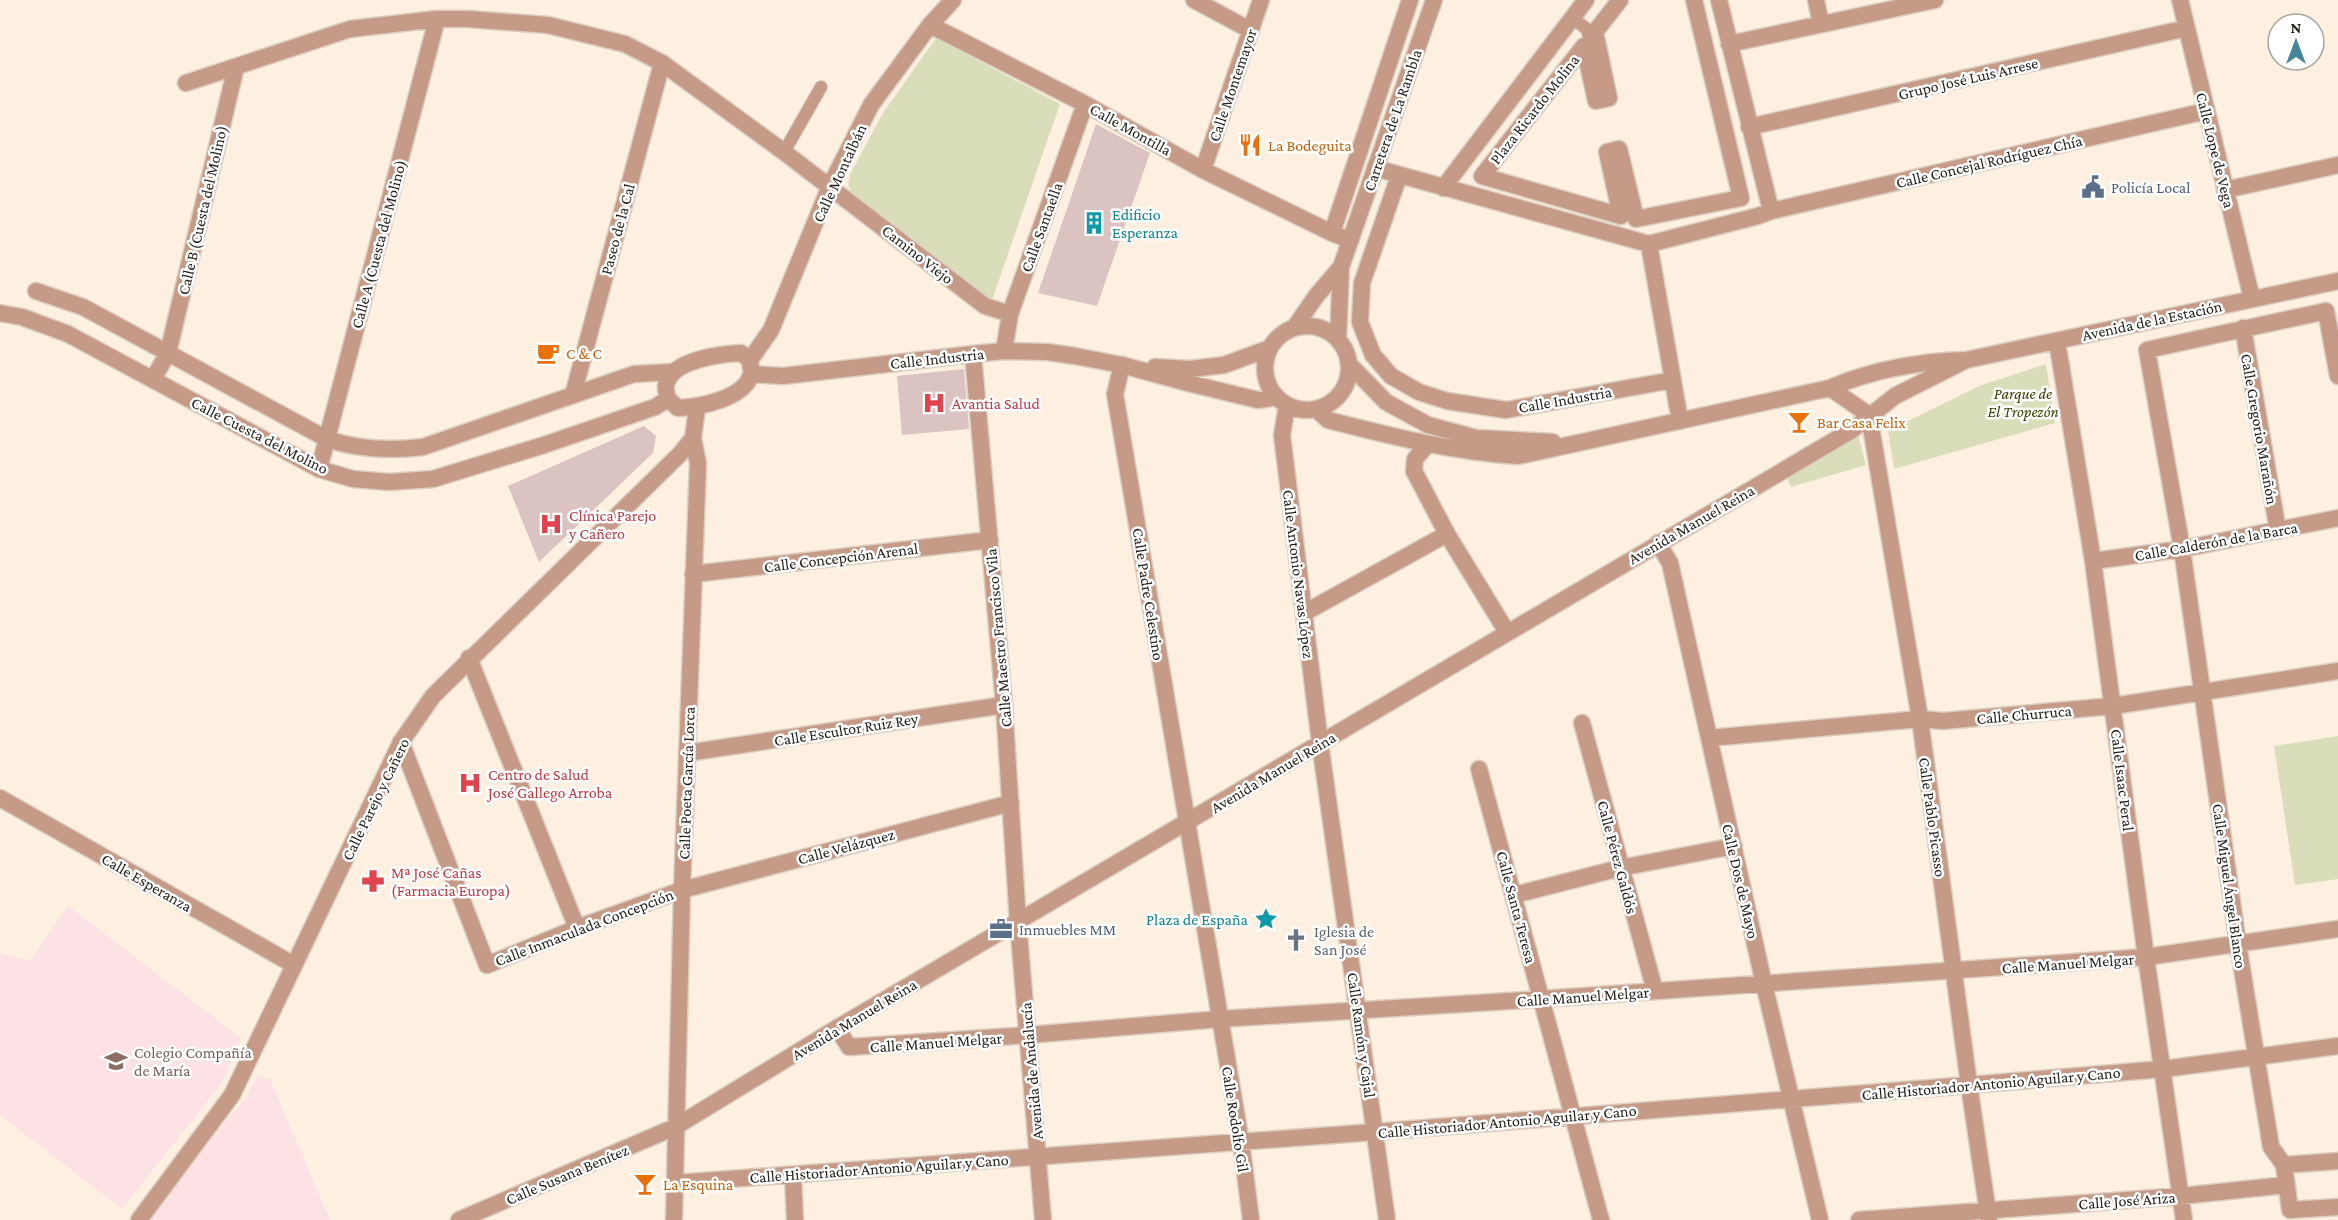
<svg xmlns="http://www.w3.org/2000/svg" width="2338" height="1220" font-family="'Crimson Pro',serif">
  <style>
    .education { fill: #fce1e5 }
    .green { fill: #daddba }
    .building { fill: #dac3c1 }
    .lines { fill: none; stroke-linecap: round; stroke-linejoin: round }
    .service-casing { stroke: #dbcec0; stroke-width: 14 }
    .pedestrian-casing { stroke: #dbcec0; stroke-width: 19 }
    .minor-casing { stroke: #dbcec0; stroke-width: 19 }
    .tertiary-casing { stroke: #dbcec0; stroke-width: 19 }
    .service { stroke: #c59a87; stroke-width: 12 }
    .pedestrian { stroke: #c59a87; stroke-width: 16 }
    .minor { stroke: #c59a87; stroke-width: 16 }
    .tertiary { stroke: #c59a87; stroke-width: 16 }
    .labels { text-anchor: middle; stroke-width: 5; stroke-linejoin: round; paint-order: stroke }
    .street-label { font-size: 16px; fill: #221d17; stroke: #fff }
    .food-label { font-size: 16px; fill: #c56008; stroke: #fff; text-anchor: start }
    .service-label { font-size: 16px; fill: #4e5e75; stroke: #fff; text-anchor: start }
    .culture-label { font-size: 16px; fill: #0d838f; stroke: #fff; text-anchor: start }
    .park-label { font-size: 16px; font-style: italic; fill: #3c3e00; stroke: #fff }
    .health-label { font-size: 16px; fill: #be3a42; stroke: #fff; text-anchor: start }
    .worship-label { font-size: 16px; fill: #5b616d; stroke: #fff; text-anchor: start }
    .education-label { font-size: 16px; fill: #785e54; stroke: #fff; text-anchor: start }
  </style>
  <rect width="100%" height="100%" fill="#fef0e0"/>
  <path class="education" d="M68,906L241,1038L221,1084L122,1209L0,1115V953L30,961Z
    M256,1076L270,1079L330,1220H146L191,1160L247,1097Z"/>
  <path class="green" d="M936,38L1060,104L992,300L983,296L852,194L848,185L850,174L883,113Z
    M2046,364L2055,423L1894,469L1888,431L1979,386Z
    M1857,431L1866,465L1791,487L1785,473Z
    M2338,736V879L2295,885L2274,746Z"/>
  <path class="building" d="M1096,124L1150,153L1097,306L1038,293Z
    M964,369L969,429L902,435L897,376Z
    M644,426L656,436L653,453L539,562L508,486Z"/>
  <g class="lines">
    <g class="service-casing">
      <path id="service" d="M1572,18L1587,29L1591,45
        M784,152L821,87"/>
    </g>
    <g class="pedestrian-casing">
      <path id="pedestrian" d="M1620,0L1595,32L1609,98L1596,101L1584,46L1482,176L1621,216L1607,152L1619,149L1636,219L1741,198L1694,0
        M573,395L662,63
        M837,1028L849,1047L1028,1035L1220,1019"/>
    </g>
    <g class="minor-casing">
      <path id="minor" d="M1194,0L1250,30
        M1719,0L1771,211
        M1816,0L1821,24
        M2180,0L2252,299
        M930,25L1085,104L1203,170L1332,233
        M1729,44L1935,0
        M186,83L350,29L437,19H468L548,25L625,44L662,63L784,152L985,306L1010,314
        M1749,127L2187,28
        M1375,168L1649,244L1758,216L1771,211L2206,111
        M1203,170L1261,0
        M1399,176L1362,283L1360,322L1373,355L1391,376L1419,392L1447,401L1506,410L1673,380
        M1443,188L1586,0
        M2225,190L2338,165
        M1342,237L1332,233L1410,0
        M1649,244L1680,421
        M36,291L83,307L327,439C359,450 390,451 423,447L634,374L673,372
        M2243,328L2278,531
        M1004,351L1010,314L1085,104
        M750,360L771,330L830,186L871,105L930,25L953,0
        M1122,365L1115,394L1241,1142L1251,1220
        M153,379L168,353L236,67
        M1428,444L1415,459L1414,471L1447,534L1507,632
        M319,469L437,19
        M1658,543L1670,563L1764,984L1820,1220
        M2093,561L2182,549L2338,518
        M693,574L990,540
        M1304,613L1447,534
        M469,658L577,928
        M1582,723L1655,991
        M1709,738L1920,719L1943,721L2113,706L2338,671
        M401,742L487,965L577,928L682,890L1011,803
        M687,753L1004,705
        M1479,769L1601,1220
        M0,798L294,965
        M1514,895L1620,868L1734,846
        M1220,1019L1541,999L2146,957L2338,929
        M2284,1165L2271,1147L2238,944L2182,549L2147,350L2326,311L2338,376
        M793,1175L795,1220
        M675,1183L1375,1132L1969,1085L2163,1069L2338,1046"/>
    </g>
    <g class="tertiary-casing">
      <path id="tertiary" d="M0,313L22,317L68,334L319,469L353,479L389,482L433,479L544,445L655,407L668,399
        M1265 368a42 42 0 1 1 84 0a42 42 0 1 1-84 0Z
        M1294,328L1317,295L1341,267
        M1338,340L1341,267L1434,0
        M2057,341L2093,561L2146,957L2184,1220
        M741,353L750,360C750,365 752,371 751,375C743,399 700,407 678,408L668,399C667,395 665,389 666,385C671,360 720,354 741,353Z
        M973,354L1004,705L1018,922L1043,1220
        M1349,364L1386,402L1428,425L1476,438L1553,442
        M1155,367L1190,369L1224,365L1270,348
        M751,374L783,376L973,354L1004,351L1048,352L1075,356L1122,365L1188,383L1258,400L1277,397
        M1830,388L1869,415
        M1287,405L1282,435L1320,743L1387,1220
        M1316,409L1328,420C1391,436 1453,452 1518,456L1830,388C1871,370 1921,361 1966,360L2338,281
        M1869,415L1920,719L1969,1085L1989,1220
        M2338,1161L2284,1165L2290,1210L2338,1207
        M139,1220L232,1095L401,742L433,696L680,454L693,438
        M459,1220L675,1127L837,1028L1852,430L1895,396L1966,360
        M674,1220L682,890L698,463L693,438L697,408
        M1859,1220L2181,1196L2286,1185"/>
    </g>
    <use href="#service" class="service"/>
    <use href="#pedestrian" class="pedestrian"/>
    <use href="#minor" class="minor"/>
    <use href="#tertiary" class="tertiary"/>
  </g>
  <defs>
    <g id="restaurant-bare" transform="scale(1.8)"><path d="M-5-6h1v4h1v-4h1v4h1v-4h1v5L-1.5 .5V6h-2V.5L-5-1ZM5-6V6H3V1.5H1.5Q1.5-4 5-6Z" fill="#e8710a" stroke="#fff" stroke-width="2.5" paint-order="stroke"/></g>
    <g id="civic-bare" transform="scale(1.8)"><path d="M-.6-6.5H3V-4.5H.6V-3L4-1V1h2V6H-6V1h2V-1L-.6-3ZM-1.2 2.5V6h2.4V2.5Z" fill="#5c6f8a" stroke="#fff" stroke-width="2.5" paint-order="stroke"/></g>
    <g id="building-bare" transform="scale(1.8)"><path d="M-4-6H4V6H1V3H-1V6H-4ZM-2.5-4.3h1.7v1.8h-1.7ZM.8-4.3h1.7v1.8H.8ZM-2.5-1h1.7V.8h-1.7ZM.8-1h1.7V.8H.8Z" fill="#0f9aa8" stroke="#fff" stroke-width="2.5" paint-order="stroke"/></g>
    <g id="cafe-bare" transform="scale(1.8)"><path d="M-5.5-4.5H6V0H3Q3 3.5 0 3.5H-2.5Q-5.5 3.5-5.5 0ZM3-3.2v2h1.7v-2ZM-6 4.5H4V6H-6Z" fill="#e8710a" stroke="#fff" stroke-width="2.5" paint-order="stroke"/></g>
    <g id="hospital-bare" transform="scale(1.8)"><path d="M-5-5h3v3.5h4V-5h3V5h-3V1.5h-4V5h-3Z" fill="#e0444e" stroke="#fff" stroke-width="2.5" paint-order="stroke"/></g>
    <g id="bar-bare" transform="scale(1.8)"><path d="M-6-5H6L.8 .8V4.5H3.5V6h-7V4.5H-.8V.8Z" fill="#e8710a" stroke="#fff" stroke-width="2.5" paint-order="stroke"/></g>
    <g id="pharmacy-bare" transform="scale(1.8)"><path d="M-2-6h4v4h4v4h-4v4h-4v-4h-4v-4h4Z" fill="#e0444e" stroke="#fff" stroke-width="2.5" paint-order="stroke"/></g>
    <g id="sight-bare" transform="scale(1.8)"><path d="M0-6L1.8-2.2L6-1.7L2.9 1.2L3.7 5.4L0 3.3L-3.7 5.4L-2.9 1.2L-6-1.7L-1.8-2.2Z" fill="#0f9aa8" stroke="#fff" stroke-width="2.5" paint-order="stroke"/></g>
    <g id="office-bare" transform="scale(1.8)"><path d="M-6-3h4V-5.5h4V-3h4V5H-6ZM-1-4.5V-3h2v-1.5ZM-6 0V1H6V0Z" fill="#5c6f8a" stroke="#fff" stroke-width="2.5" paint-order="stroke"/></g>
    <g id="church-bare" transform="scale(1.8)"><path d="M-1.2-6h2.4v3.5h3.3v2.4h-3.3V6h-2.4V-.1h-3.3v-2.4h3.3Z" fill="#6b7280" stroke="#fff" stroke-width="2.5" paint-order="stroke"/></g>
    <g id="school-bare" transform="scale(1.8)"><path d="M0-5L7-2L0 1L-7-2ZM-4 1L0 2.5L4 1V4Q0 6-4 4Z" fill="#8d6e63" stroke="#fff" stroke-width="2.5" paint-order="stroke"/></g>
  </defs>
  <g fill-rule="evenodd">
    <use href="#restaurant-bare" x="1250" y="145"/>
    <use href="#civic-bare" x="2093" y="187"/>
    <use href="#building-bare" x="1094" y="223"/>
    <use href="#cafe-bare" x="548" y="353"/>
    <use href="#hospital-bare" x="934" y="403"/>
    <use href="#bar-bare" x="1799" y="422"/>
    <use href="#hospital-bare" x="551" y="524"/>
    <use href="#hospital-bare" x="470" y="783"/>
    <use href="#pharmacy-bare" x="373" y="881"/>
    <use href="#sight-bare" x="1266" y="919"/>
    <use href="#office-bare" x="1001" y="929"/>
    <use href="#church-bare" x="1296" y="940"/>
    <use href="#school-bare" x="116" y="1061"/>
    <use href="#bar-bare" x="645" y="1184"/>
  </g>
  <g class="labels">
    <g class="street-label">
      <text transform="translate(1968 78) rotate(-13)" y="6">Grupo José Luis Arrese</text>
      <text transform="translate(1232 85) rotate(-71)" y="6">Calle Montemayor</text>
      <text transform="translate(1534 109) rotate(-52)" y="6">Plaza Ricardo Molina</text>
      <text transform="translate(1392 120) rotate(-71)" y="6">Carretera de La Rambla</text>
      <text transform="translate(1131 129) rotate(29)" y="6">Calle Montilla</text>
      <text transform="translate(2216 150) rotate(76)" y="6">Calle Lope de Vega</text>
      <text transform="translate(1989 161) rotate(-13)" y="6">Calle Concejal Rodríguez Chía</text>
      <text transform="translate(839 173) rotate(-65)" y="6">Calle Montalbán</text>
      <text transform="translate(202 210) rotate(-77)" y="6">Calle B (Cuesta del Molino)</text>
      <text transform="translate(1041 227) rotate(-70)" y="6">Calle Santaella</text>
      <text transform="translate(617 229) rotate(-75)" y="6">Paseo de la Cal</text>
      <text transform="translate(378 244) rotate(-75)" y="6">Calle A (Cuesta del Molino)</text>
      <text transform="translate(918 254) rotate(38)" y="6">Camino Viejo</text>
      <text transform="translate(2152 320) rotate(-12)" y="6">Avenida de la Estación</text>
      <text transform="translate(937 358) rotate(-6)" y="6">Calle Industria</text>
      <text transform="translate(1565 399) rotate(-10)" y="6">Calle Industria</text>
      <text transform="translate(2260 429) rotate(80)" y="6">Calle Gregorio Marañón</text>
      <text transform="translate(260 435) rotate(27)" y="6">Calle Cuesta del Molino</text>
      <text transform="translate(1691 524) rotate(-30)" y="6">Avenida Manuel Reina</text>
      <text transform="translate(2216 541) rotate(-10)" y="6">Calle Calderón de la Barca</text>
      <text transform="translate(841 557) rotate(-7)" y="6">Calle Concepción Arenal</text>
      <text transform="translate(1299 574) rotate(83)" y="6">Calle Antonio Navas López</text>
      <text transform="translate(1149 594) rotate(81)" y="6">Calle Padre Celestino</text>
      <text transform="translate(998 638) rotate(-95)" y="6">Calle Maestro Francisco Vila</text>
      <text transform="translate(2024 714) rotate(-5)" y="6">Calle Churruca</text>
      <text transform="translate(846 729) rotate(-9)" y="6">Calle Escultor Ruiz Rey</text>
      <text transform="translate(1273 772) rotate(-31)" y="6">Avenida Manuel Reina</text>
      <text transform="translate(2123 780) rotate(83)" y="6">Calle Isaac Peral</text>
      <text transform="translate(686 783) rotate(-88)" y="6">Calle Poeta García Lorca</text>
      <text transform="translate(375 799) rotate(-64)" y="6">Calle Parejo y Cañero</text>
      <text transform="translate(1933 817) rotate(82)" y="6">Calle Pablo Picasso</text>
      <text transform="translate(846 846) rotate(-15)" y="6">Calle Velázquez</text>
      <text transform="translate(1618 857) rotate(75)" y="6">Calle Pérez Galdós</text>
      <text transform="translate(1741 881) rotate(77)" y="6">Calle Dos de Mayo</text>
      <text transform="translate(147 882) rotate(30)" y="6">Calle Esperanza</text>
      <text transform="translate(2230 886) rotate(82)" y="6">Calle Miguel Ángel Blanco</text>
      <text transform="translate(1517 907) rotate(75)" y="6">Calle Santa Teresa</text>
      <text transform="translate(584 927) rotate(-21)" y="6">Calle Inmaculada Concepción</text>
      <text transform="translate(2068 963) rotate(-4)" y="6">Calle Manuel Melgar</text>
      <text transform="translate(1583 996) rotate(-4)" y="6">Calle Manuel Melgar</text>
      <text transform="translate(854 1019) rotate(-31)" y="6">Avenida Manuel Reina</text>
      <text transform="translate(1362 1035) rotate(82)" y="6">Calle Ramón y Cajal</text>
      <text transform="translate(936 1042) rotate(-4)" y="6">Calle Manuel Melgar</text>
      <text transform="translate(1031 1071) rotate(-95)" y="6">Avenida de Andalucía</text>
      <text transform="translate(1991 1083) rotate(-5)" y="6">Calle Historiador Antonio Aguilar y Cano</text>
      <text transform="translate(1236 1119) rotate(81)" y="6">Calle Rodolfo Gil</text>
      <text transform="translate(1507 1121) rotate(-5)" y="6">Calle Historiador Antonio Aguilar y Cano</text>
      <text transform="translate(879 1168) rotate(-4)" y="6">Calle Historiador Antonio Aguilar y Cano</text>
      <text transform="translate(567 1174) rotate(-23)" y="6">Calle Susana Benítez</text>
      <text transform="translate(2127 1200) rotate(-4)" y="6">Calle José Ariza</text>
    </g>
    <g class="food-label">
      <text x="1268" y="151">La Bodeguita</text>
      <text x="566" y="359">C &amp; C</text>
      <text x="1817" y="428">Bar Casa Felix</text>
      <text x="663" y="1190">La Esquina</text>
    </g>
    <g class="service-label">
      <text x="2111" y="193">Policía Local</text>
      <text x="1019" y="935">Inmuebles MM</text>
    </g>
    <g class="culture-label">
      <text x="1112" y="220">Edificio<tspan x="1112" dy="18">Esperanza</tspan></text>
      <text x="1248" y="925" text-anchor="end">Plaza de España</text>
    </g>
    <g class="park-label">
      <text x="2023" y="399">Parque de<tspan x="2023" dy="18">El Tropezón</tspan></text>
    </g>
    <g class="health-label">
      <text x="952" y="409">Avantia Salud</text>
      <text x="569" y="521">Clínica Parejo<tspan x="569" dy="18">y Cañero</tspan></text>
      <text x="488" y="780">Centro de Salud<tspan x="488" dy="18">José Gallego Arroba</tspan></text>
      <text x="391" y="878">Mª José Cañas<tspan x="391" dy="18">(Farmacia Europa)</tspan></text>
    </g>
    <g class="worship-label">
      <text x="1314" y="937">Iglesia de<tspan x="1314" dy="18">San José</tspan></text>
    </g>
    <g class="education-label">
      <text x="134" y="1058">Colegio Compañía<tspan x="134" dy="18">de María</tspan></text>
    </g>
  </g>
  <g transform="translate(2296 42)"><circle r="28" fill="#ffffff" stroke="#a7a5a2" stroke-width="1.5"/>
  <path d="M0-4.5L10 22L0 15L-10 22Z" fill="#448697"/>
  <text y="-9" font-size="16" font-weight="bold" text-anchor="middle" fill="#221d17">N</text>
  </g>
</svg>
